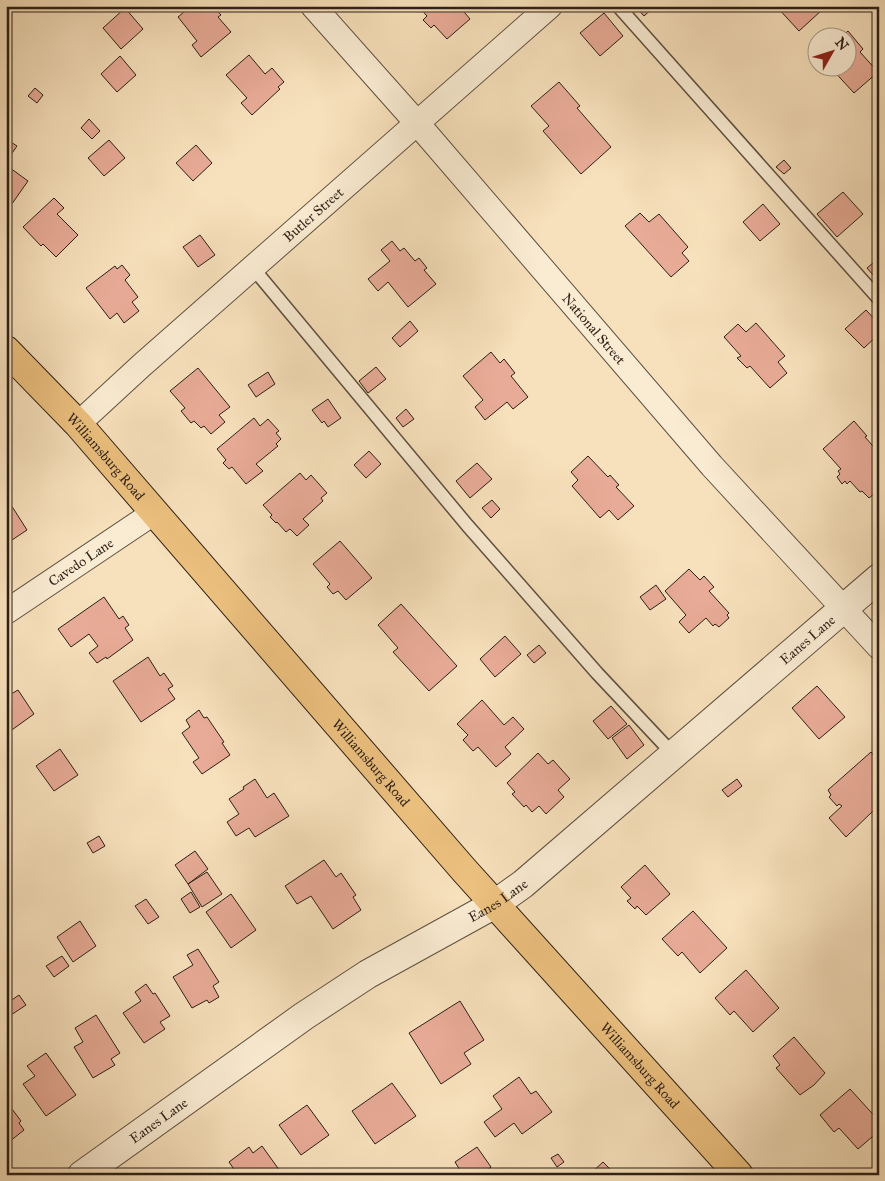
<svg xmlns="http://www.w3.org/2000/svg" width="885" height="1181" font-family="'IM FELL Great Primer',serif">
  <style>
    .building { fill: #e8ab97; stroke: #2c1f16 }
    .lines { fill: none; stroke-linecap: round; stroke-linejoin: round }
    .service-casing { stroke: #5f5040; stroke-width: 15 }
    .minor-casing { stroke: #5f5040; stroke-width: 26 }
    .tertiary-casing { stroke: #5f5040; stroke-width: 30 }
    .primary-casing { stroke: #2c1f16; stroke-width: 30 }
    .service { stroke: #faecd3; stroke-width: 12 }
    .minor { stroke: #faecd3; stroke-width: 24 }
    .tertiary { stroke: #faecd3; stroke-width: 28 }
    .primary { stroke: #ecc07e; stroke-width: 28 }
    .labels { text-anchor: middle; stroke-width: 4; stroke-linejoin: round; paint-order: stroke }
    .street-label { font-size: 14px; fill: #2c1f16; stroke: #faecd3 }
  </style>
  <rect width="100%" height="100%" fill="#f7e1bc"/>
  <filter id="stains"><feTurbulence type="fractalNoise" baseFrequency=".004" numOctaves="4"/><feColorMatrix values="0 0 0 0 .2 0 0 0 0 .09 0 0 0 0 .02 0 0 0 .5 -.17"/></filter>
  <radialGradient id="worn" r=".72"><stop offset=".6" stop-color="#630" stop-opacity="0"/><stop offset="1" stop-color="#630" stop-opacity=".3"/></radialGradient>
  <path class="building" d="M191,6H208L211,10L214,7L221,15L218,17L231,32L201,57L192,45L197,41L178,17Z
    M418,6H459L470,19L447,39L434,25L431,28L423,20L427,16Z
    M635,6H655L644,16Z
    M776,6H819L822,10L799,31Z
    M125,8L143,29L121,49L103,28Z
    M604,13L623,36L600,56L580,33Z
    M848,31L863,49L860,52L878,72L854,93L831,68H848V38H840Z
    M249,55L265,74L272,68L284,82L278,87L280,89L252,115L241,103L247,98L226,75Z
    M120,56L136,75L117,92L101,74Z
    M559,82L580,106L577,108L611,147L581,174L543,131L549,126L531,106Z
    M35,88L43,95L37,103L28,96Z
    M89,119L100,131L92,139L81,128Z
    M6,139L17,146L6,162Z
    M109,140L125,158L104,176L88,158Z
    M196,145L212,163L193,181L176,163Z
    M784,160L791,168L784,174L776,167Z
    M6,165L28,181L9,208L6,207Z
    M843,192L863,214L837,237L817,214Z
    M54,198L64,208L57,214L78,235L56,257L43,244L41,246L23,227Z
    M763,204L780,224L760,241L743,222Z
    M640,213L649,222L659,214L688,247L682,253L689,261L671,277L625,226Z
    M200,235L215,255L198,267L183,247Z
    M392,241L400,251L404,248L415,261L419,258L427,268L424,270L436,284L408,307L388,282L378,291L368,279L390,261L381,250Z
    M879,258V282L867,268Z
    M122,265L130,275L125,280L138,297L132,302L139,311L124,323L117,313L110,319L86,288L115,266L117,269Z
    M866,310L879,324V334L864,348L845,329Z
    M410,321L418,331L400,347L392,338Z
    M756,323L785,356L778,362L787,373L770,388L750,366L747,368L737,358L741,356L724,337L738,324L746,332Z
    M491,352L500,363L504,359L515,373L511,376L528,397L513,409L507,402L485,420L475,407L483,400L463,376Z
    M376,367L386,379L368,393L359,381Z
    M198,368L230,407L219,415L225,422L211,434L204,426L201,428L194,421L191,423L181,411L185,408L170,391Z
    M268,372L275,384L256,397L248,385Z
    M328,399L341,418L328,427L324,421L322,423L312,410Z
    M406,409L414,419L403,427L396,418Z
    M254,418L260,426L268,419L279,431L276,433L281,439L276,444L278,446L256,464L263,471L246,484L232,467L229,469L223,463L226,460L217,449Z
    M854,421L867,436L865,437L879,453V490L869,498L862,491L860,492L850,481L847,484L845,481L842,484L837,477L840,474L838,471L841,469L823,449Z
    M369,451L381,464L366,478L354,465Z
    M588,456L608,477L610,475L619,485L616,487L634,506L618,520L609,510L600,518L572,486L578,480L571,472Z
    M477,463L492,479L470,498L456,481Z
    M300,473L306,480L311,475L327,493L321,498L323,501L303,519L309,525L297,536L290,529L286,532L277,522L276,523L270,517L272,515L263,505Z
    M6,497L27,530L6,544Z
    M492,500L500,509L491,518L482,508Z
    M340,541L372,578L346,600L338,591L333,594L327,587L330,584L313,564Z
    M689,569L700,580L704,576L714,587L709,591L729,613L727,615L729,618L719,627L715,624L713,626L706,618L689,633L679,622L686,615L665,591Z
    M656,585L666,599L650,610L640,597Z
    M104,597L119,619L123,616L129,625L125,628L133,640L107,659L106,657L97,663L89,653L98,646L89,634L71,647L58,629Z
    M401,604L457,666L429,691L393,652L398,648L378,625Z
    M505,636L521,654L495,677L480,659Z
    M539,645L546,653L534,663L527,655Z
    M148,657L160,676L164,673L173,686L168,689L175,699L141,722L113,681Z
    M817,686L845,717L819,739L792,708Z
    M18,690L34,714L9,732L6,728V697Z
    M482,700L504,725L513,717L524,729L505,747L511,754L496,767L478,747L473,751L463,740L468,735L457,724Z
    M611,706L627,724L608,739L593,721Z
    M199,710L204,718L207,717L224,742L222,743L230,755L202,774L193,762L199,758L182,733L190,727L186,720Z
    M629,725L644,745L627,759L612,738Z
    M60,749L78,775L54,791L36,766Z
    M871,752L879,762V815L877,816L873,811L846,837L829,818L842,806L839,804L837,806L829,797L831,795L828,790Z
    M538,753L548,764L553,760L570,779L558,790L564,797L546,814L539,806L532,812L526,805L524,807L512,794L515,792L507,783Z
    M255,779L267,798L274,793L289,816L255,837L249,828L236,836L227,822L239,814L229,799L244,789L243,787Z
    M737,779L742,786L728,797L722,790Z
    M99,836L105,846L93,853L87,843Z
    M195,851L208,869L188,884L175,865Z
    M324,860L336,877L341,873L356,895L353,897L361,910L333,929L311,896L297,904L285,886Z
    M645,865L670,894L646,915L637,906L635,909L627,901L631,898L621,887Z
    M207,872L222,894L202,907L188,884Z
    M191,892L200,907L190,913L181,899Z
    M231,894L256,930L231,948L206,912Z
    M146,899L159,917L148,924L135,906Z
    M693,911L727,948L700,973L682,952L678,956L662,939Z
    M80,921L96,946L73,962L57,937Z
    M198,949L219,982L213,986L219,997L209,1003L207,1000L192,1008L173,977L193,965L187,955Z
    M62,956L69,966L54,977L46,966Z
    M746,970L779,1008L753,1032L734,1011L730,1015L715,998Z
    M146,984L153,994L155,993L170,1016L160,1022L165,1029L144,1043L123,1013L141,1001L135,992Z
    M19,995L26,1005L11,1015L6,1008V1004Z
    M460,1001L484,1040L464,1053L471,1064L441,1084L409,1033Z
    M96,1015L120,1053L111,1059L115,1065L93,1078L74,1047L83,1042L75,1028Z
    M794,1037L825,1073L814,1085L800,1095L776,1068L780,1065L773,1056Z
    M46,1053L76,1095L46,1116L23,1084L35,1076L27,1066Z
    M519,1077L531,1094L536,1091L552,1112L522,1134L514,1123L495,1137L484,1122L502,1109L493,1096Z
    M392,1083L416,1116L375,1144L352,1111Z
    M850,1089L879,1121V1131L858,1149L839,1128L834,1132L820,1115Z
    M6,1101L21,1121L19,1123L24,1130L9,1142L6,1140Z
    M307,1105L329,1135L301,1155L279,1125Z
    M262,1146L280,1171L277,1173L278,1175H238L229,1162L249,1147L253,1153Z
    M477,1147L491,1167L481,1175H463L455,1162Z
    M558,1154L564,1162L557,1167L551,1158Z
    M603,1162L616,1175H589Z"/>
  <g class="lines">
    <g class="service-casing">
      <path id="service" d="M618,6L879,299
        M253,268L467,525L597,673L674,755"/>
    </g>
    <g class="minor-casing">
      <g id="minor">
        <path id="s1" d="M313,6L417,123L712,466L879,647"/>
        <path id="s2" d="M78,424L142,365L550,6"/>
        <path id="s3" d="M6,612L155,512"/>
      </g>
    </g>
    <g class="tertiary-casing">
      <g id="tertiary">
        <path id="s4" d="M82,1175L304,1016L368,974L495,904L523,884L879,578"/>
      </g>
    </g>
    <g class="primary-casing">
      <g id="primary">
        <path id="s5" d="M6,350L78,424L464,870L739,1175"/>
      </g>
    </g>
    <use href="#service" class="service"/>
    <use href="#minor" class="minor"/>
    <use href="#tertiary" class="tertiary"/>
    <use href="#primary" class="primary"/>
  </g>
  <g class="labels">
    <g class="street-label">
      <text dy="5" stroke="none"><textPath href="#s2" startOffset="315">Butler Street</textPath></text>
      <text dy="5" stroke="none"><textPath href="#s1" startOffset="428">National Street</textPath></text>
      <text dy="5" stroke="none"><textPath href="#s5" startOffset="146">Williamsburg Road</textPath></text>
      <text dy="5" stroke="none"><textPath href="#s3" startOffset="90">Cavedo Lane</textPath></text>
      <text dy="5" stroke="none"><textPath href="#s4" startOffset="904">Eanes Lane</textPath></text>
      <text dy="5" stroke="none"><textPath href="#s5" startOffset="551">Williamsburg Road</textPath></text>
      <text dy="5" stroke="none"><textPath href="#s4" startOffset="499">Eanes Lane</textPath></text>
      <text dy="5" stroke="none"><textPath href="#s5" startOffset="956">Williamsburg Road</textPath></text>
      <text dy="5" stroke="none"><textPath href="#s4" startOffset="94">Eanes Lane</textPath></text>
    </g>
  </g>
  <rect width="885" height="1181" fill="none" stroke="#f7e1bc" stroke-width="25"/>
  <rect x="8" y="8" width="870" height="1166" fill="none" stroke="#2c1f16" stroke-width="2.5"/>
  <rect x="12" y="12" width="860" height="1156" fill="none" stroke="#2c1f16"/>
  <g transform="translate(832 52) rotate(51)"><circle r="24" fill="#faecd3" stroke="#a89a87"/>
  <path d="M0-4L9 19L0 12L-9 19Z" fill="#8f2418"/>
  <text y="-8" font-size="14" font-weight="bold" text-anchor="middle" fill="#2c1f16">N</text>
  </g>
  <rect width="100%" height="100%" filter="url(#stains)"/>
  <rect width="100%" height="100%" fill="url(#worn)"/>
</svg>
